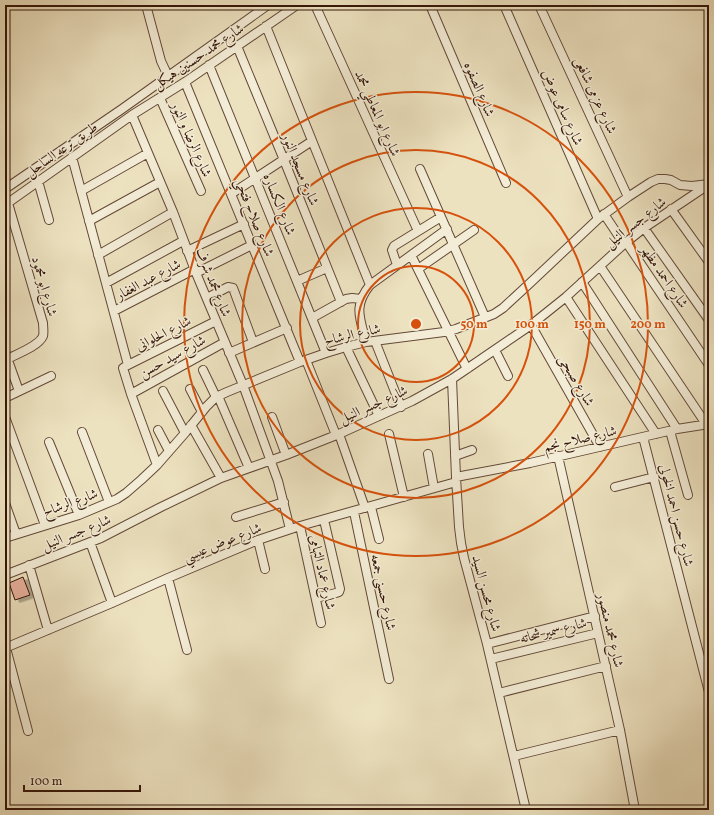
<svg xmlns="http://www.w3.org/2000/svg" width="714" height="815" font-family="Vollkorn,Amiri,serif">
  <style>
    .building { fill: #e6af9a; stroke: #351609; filter: url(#shadow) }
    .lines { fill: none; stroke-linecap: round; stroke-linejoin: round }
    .minor-casing { stroke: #634937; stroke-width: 10 }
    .minor { stroke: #f3ecd6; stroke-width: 8 }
    .ring { fill: none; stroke: #d6520c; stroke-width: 2 }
    .labels { text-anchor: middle; stroke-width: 3; stroke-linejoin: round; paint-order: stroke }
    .street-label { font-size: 14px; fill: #351609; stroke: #f3ecd6 }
    .centre { fill: #d6520c; stroke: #f3ecd6; stroke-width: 2 }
    .ring-label { font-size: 12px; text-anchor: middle; font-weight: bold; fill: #d6520c; stroke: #f3ecd6; stroke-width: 3; stroke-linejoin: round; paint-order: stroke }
  </style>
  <defs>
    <filter id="shadow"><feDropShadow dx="4.5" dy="2.5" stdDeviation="0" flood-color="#0004"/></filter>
  </defs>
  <rect width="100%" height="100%" fill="#ede2c0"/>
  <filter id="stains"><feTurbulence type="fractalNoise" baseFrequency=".005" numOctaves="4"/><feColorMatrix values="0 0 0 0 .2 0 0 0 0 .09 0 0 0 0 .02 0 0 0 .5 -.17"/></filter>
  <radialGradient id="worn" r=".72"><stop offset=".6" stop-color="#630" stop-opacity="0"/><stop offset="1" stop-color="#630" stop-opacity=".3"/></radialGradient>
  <path class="building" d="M23,577L30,595L15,600L9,583Z"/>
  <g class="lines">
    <g class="minor-casing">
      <path id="minor" d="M146,5L161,61L168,76
        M315,5L418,231
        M430,5L506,183
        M504,5L598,219
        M539,5L628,197
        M266,26L370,285
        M237,46L284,160L341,302
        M209,65L326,353
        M185,82L300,362
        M160,98L201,191
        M132,115L173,212L196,273L243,385L278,481L290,529
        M72,157L128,365
        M420,169L485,317
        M38,181L49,220
        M5,189L122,109L268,5
        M81,191L148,153
        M231,194L312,141
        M5,205L132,115L185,82L297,5
        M671,209L709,262
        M604,214L624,244
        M89,221L160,182
        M644,228L709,320
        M626,242L709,365
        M187,251L244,224
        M98,255L173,212
        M411,255L467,369
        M397,265L392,250L394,246L441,217
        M600,266L706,424
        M418,269L474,230
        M196,273L252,245
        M297,281L327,268
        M582,282L677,429
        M106,283L183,241
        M566,297L656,434
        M207,298L228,287L233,288L253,342
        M114,311L195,269
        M312,318L346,299L352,298L361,299
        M531,325L600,447
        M375,341L401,407
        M366,342C360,318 353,306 370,285L447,229
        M346,347L379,416
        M495,350L508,376
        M5,352L19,391
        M229,353L287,328
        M7,359C17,354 39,346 43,336C44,332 43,327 43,323L8,203
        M306,360L336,435
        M203,370L216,397
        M452,379L456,477L459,527L461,543L464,558L487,644L526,810
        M190,389L202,412
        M163,391L185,433
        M131,394L225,342
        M218,396L249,468
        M5,398L51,376
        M5,417L45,525
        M272,417L286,455
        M191,425L221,478
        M158,430L169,451
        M670,431L688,495
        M82,432L109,502
        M339,434L365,508
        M389,434L404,497
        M643,437L709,692
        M49,442L79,515
        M428,454L434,488
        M455,456L472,450
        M558,456L620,730L635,810
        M157,465L131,394L123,368L126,366L216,321
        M456,477L530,463L677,429L709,424
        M615,487L654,477
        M5,503L16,534
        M371,507L379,539
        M354,512L389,679
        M236,517L284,502
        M300,526L321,623
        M5,538L79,515L117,499L126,493L141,480L157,465L185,433L206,407L216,397L227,392L300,362L326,353L346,347L366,342L444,332L456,329L494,314L503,308L529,284L598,219L628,197L651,182L658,179H665L671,180L680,185L692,186L709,184
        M258,540L265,569
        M90,542L112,603
        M29,565L48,630
        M5,575L101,538L161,507L221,478L286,455L339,434L412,401L452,379L531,325L566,297L624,244L644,228L708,185
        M168,578L187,650
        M316,598L336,593L339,592L340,589L324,520
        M487,644L595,616
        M5,648L112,603L168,578L258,540L300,526L456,482
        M6,648L28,731
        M491,659L598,633
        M499,693L606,666
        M514,756L620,730"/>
    </g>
    <use href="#minor" class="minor"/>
  </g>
  <g class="ring">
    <circle cx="416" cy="324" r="58"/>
    <circle cx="416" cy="324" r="116"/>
    <circle cx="416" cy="324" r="174"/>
    <circle cx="416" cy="324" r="232"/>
  </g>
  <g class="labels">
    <g class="street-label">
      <text transform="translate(198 56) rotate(-34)" y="5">شارع محمد حسنين هيكل</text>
      <text transform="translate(480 89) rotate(67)" y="5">شارع الصفوه</text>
      <text transform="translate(596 95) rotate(65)" y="5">شارع عزمى شافعى</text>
      <text transform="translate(563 107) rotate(66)" y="5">شارع سامى عوض</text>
      <text transform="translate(378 113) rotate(66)" y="5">شارع ابو المعاطي محمد</text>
      <text transform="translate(192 139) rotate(66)" y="5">شارع الرضا و النور</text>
      <text transform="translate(61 149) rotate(-35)" y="5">طريق ترعه الساحل</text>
      <text transform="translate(301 169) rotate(68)" y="5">شارع مسجد النور</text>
      <text transform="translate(280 204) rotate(68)" y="5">شارع الكساره</text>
      <text transform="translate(255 217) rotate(68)" y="5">شارع صلاح فتحي</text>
      <text transform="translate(635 222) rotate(-38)" y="5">شارع جسر النيل</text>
      <text transform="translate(665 276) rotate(56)" y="5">شارع احمد مظهر</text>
      <text transform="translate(148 279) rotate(-28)" y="5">شارع عبد الغفار</text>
      <text transform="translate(214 282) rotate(68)" y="5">شارع محمد شرف</text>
      <text transform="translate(45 286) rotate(74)" y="5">شارع ابو محمود</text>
      <text transform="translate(163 333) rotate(-27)" y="5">شارع الحلوانى</text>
      <text transform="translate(352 334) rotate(-13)" y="5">شارع الرشاح</text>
      <text transform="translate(172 356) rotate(-29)" y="5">شارع سيد حسن</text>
      <text transform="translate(577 380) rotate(60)" y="5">شارع صبحى</text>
      <text transform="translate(373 404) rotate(-24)" y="5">شارع جسر النيل</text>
      <text transform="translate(580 438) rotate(-13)" y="5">شارع صلاح نجم</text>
      <text transform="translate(70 502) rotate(-20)" y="5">شارع الرشاح</text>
      <text transform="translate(677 515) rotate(76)" y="5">شارع حسن احمد الخولى</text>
      <text transform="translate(76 532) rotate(-22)" y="5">شارع جسر النيل</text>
      <text transform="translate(222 542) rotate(-22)" y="5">شارع عوض عيسي</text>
      <text transform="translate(323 572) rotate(77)" y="5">شارع عماد التهامى</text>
      <text transform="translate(384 592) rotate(78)" y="5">شارع حسنى جمعه</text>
      <text transform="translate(487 593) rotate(75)" y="5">شارع محسن السيد</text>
      <text transform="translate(553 630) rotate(-14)" y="5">شارع سمير شحاته</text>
      <text transform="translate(611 630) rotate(77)" y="5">شارع محمد منصور</text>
    </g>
  </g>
  <circle cx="416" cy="324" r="6" class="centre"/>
  <g class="ring-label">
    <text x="474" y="328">50 m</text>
    <text x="532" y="328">100 m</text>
    <text x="590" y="328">150 m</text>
    <text x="648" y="328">200 m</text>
  </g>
  <rect width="714" height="815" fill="none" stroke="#ede2c0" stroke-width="20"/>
  <rect x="6" y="6" width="702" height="803" fill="none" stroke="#351609" stroke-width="2"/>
  <rect x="10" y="10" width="694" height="795" fill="none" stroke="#351609"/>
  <path d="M24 785v6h116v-6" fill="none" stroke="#351609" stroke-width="2"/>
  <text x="30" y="785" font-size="12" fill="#351609" stroke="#f3ecd6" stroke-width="3" paint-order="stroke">100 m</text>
  <rect width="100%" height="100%" filter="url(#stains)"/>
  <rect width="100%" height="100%" fill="url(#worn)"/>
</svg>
